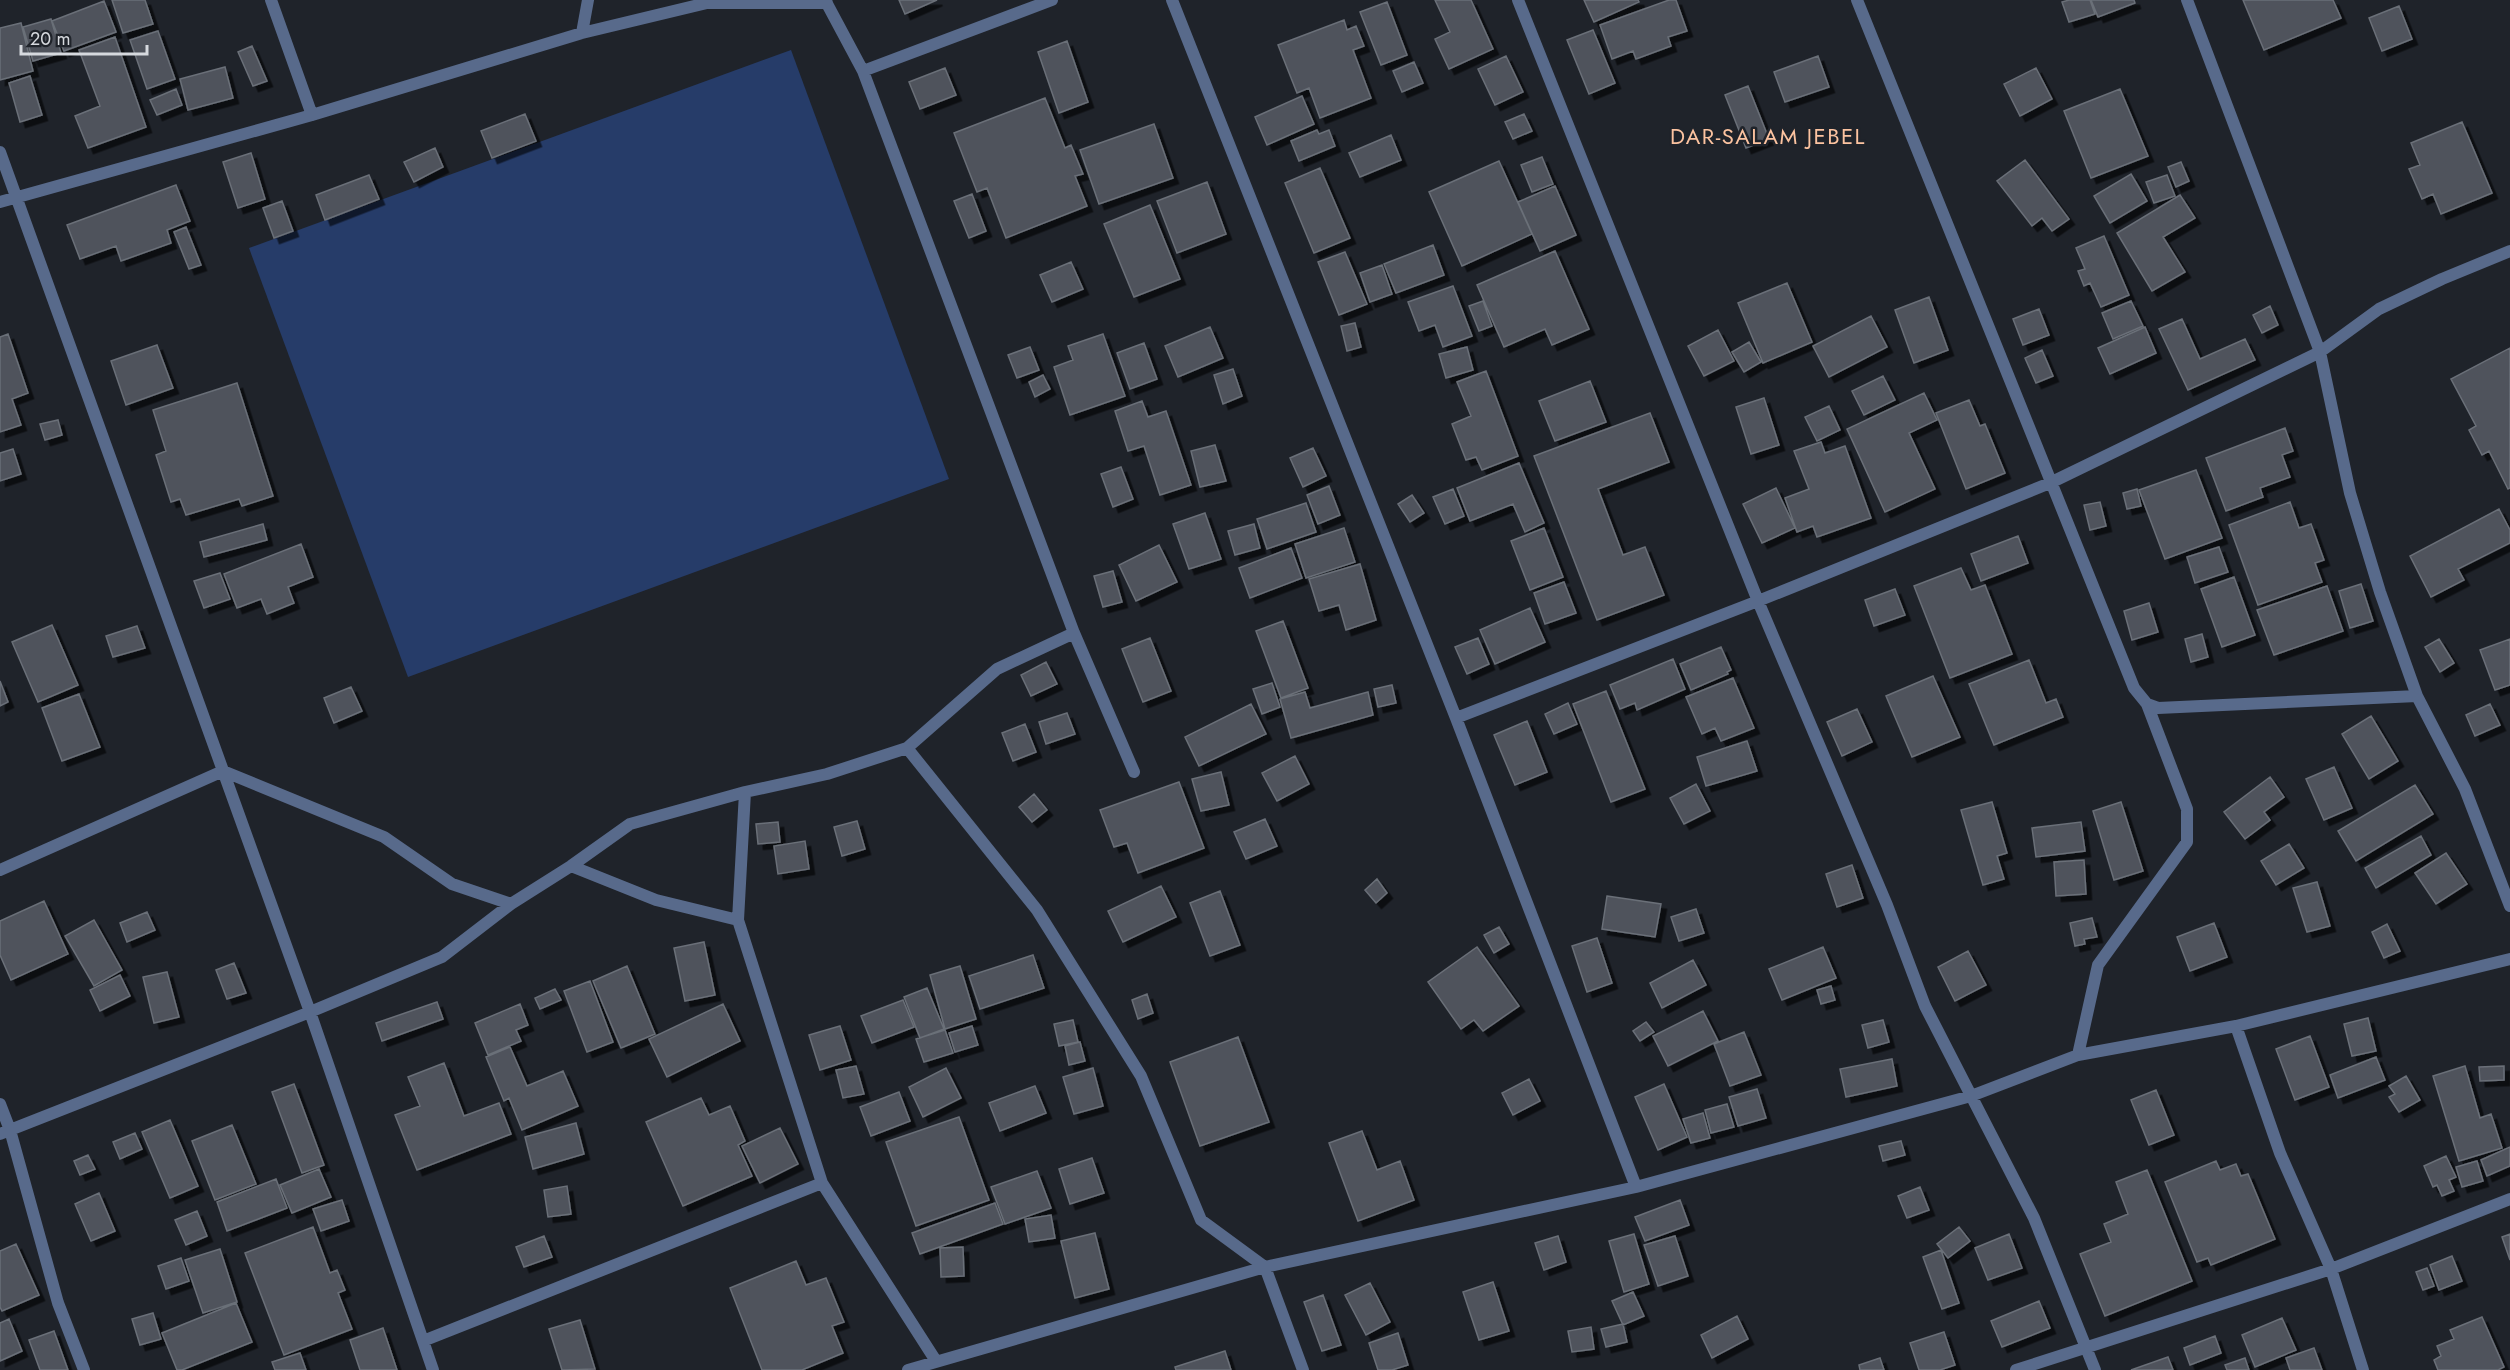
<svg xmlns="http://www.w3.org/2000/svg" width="2510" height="1370" font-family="Jost,sans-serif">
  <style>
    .green { fill: #263c69 }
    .building { fill: #4f535c; stroke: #6a6f78; stroke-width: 1.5; filter: url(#shadow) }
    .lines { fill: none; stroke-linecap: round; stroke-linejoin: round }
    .minor { stroke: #586a8b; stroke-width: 12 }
    .labels { text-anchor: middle; stroke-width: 5; stroke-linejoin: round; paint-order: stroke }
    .neighbourhood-label { font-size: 22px; letter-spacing: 1.5px; fill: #fcc3a0; stroke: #1f232a }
  </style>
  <defs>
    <filter id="shadow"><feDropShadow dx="5.5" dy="5.5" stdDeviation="0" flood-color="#0009"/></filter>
  </defs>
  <rect width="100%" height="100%" fill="#1f232a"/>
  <path class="green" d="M791,50L949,479L408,677L249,248Z"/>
  <path class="building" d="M112,0H145L153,24L123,33Z
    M899,0H937L905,14Z
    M1435,0H1471L1493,49L1449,69L1435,39L1450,32Z
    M1584,0H1638L1639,2L1594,22Z
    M1669,0H1676L1687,31L1668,37L1671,46L1636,59L1633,51L1612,59L1600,25Z
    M2069,0H2090L2095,14L2069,22L2062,2Z
    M2091,0H2134L2135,3L2098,17Z
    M2243,0H2333L2341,18L2264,50Z
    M104,1L116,32L64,51L52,21Z
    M1387,2L1407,55L1381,65L1360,12Z
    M2399,6L2412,39L2382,51L2369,18Z
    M51,19L61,53L33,61L23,27Z
    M1344,20L1347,30L1356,26L1364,46L1353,50L1371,98L1320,118L1309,88L1297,93L1278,45Z
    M21,23L33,71L0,80V28Z
    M1593,30L1615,83L1589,94L1567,40Z
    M158,31L175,79L147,89L130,40Z
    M115,37L146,127L88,148L75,116L100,106L79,50Z
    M1067,41L1088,102L1059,113L1038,52Z
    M252,46L267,81L253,86L238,52Z
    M1506,56L1523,92L1495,105L1478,69Z
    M1818,56L1829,87L1785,102L1774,72Z
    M1414,62L1423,83L1402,92L1393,71Z
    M225,67L233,98L188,110L180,79Z
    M945,68L956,95L920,109L909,82Z
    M2036,68L2052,99L2020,116L2004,84Z
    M30,76L42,115L20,122L9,83Z
    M1748,86L1769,139L1746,148L1725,95Z
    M176,89L182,105L157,115L150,100Z
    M2120,89L2148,156L2091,178L2064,111Z
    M1302,96L1314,124L1267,145L1255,117Z
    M1045,98L1065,148L1071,145L1083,174L1075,176L1087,206L1006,238L987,188L977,192L954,133Z
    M525,114L536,141L492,158L481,131Z
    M1524,114L1532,131L1513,139L1505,122Z
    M2462,122L2492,193L2441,214L2433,194L2422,199L2409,169L2420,165L2411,143Z
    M1154,124L1173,178L1099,204L1080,150Z
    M1317,130L1319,134L1329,130L1335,146L1299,161L1291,141Z
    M1391,135L1401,160L1360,177L1349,153Z
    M435,148L443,167L414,182L404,162Z
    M251,153L265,199L238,208L223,162Z
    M1542,157L1553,184L1532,192L1521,165Z
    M2025,160L2069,219L2052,231L2042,218L2032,226L1997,181Z
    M1499,161L1532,234L1462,266L1429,192Z
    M2181,162L2189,181L2176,187L2168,167Z
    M1320,168L1350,238L1314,253L1285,183Z
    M2131,174L2147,201L2110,223L2094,196Z
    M369,175L379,199L325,220L316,195Z
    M2167,175L2175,196L2154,203L2146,182Z
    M1207,182L1226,234L1177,253L1157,201Z
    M176,185L190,221L167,230L171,243L121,261L116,246L80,259L67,225Z
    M1555,186L1576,235L1540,251L1518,202Z
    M972,194L986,231L969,238L954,201Z
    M2180,195L2195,218L2163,237L2185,272L2152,291L2117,233Z
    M282,201L293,231L274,238L263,208Z
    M1150,205L1180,279L1134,297L1104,224Z
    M186,227L201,265L189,269L174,232Z
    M2104,236L2129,295L2101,307L2090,283L2084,286L2078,271L2085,269L2076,248Z
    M1433,245L1444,275L1396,293L1384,264Z
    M1555,251L1589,329L1552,345L1545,329L1504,347L1477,285Z
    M1345,252L1367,304L1339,315L1318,262Z
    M1071,262L1083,289L1052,302L1040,275Z
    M1382,265L1392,294L1370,302L1360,273Z
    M1787,283L1812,342L1763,363L1738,303Z
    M1453,286L1472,336L1443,347L1435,325L1419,331L1408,302Z
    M1929,297L1948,350L1914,363L1895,310Z
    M1483,301L1492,326L1479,331L1469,306Z
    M2131,301L2143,326L2113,339L2102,313Z
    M2270,306L2278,325L2262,333L2253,315Z
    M2039,309L2049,335L2023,345L2013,319Z
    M1871,316L1887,347L1829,377L1813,346Z
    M2182,319L2200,359L2245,339L2255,360L2188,390L2159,329Z
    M1355,323L1361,347L1347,351L1341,326Z
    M1210,327L1223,358L1178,377L1165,346Z
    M2145,327L2156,353L2110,374L2098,348Z
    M1718,330L1734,361L1704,376L1688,346Z
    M8,334L28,393L12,399L21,425L0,432V337Z
    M1103,334L1125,396L1070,415L1054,367L1073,360L1068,346Z
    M1749,342L1761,362L1744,372L1732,352Z
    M1144,343L1157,379L1130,389L1117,353Z
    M157,345L173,388L126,405L111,361Z
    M1030,347L1039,370L1017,378L1008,355Z
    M1467,347L1473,370L1446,378L1439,354Z
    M2510,348V488L2508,489L2489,451L2482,455L2469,430L2476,426L2451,379Z
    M2042,350L2053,376L2036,383L2025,358Z
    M1233,369L1242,396L1223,404L1214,375Z
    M1486,371L1518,456L1482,470L1476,457L1466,460L1452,424L1471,416L1457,382Z
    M1043,375L1050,389L1035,397L1029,382Z
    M1883,376L1895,400L1864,415L1852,391Z
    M1590,381L1606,422L1555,441L1539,401Z
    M237,383L273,496L242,506L239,499L186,515L180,499L171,502L156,455L166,451L153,410Z
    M1924,393L1937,420L1909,433L1935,489L1885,512L1847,429Z
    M1764,398L1779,445L1751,454L1736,407Z
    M1969,400L1980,426L1985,424L2005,473L1966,489L1936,413Z
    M1142,401L1148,417L1166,411L1191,485L1160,495L1144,446L1128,451L1115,411Z
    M1829,406L1840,430L1817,441L1805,417Z
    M1650,413L1669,462L1598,489L1623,555L1645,547L1664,595L1597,620L1534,456Z
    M58,420L62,435L45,440L40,424Z
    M2285,428L2293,451L2282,455L2290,477L2260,488L2263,497L2226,511L2206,458Z
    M1821,442L1825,453L1845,446L1871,518L1817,537L1813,526L1797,532L1785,498L1809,489L1794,451Z
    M1215,445L1226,481L1200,487L1191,451Z
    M1313,448L1326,476L1303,487L1290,458Z
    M13,449L21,474L0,481V453Z
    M1519,463L1544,523L1525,532L1513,504L1470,521L1457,488Z
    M1121,467L1133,499L1113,507L1101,474Z
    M2196,470L2222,538L2165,559L2139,490Z
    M1329,486L1340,515L1318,524L1307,495Z
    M1776,488L1795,528L1762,543L1743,504Z
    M1453,489L1464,516L1445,524L1433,497Z
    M2137,489L2141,506L2127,509L2123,493Z
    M1412,495L1424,513L1410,522L1398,504Z
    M2100,502L2106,526L2090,530L2084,505Z
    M2290,502L2299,528L2311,524L2324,560L2315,563L2322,582L2258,605L2229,525Z
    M1306,503L1316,532L1267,549L1257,519Z
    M2499,509L2510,530V543L2458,569L2464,580L2431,597L2410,556Z
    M1205,513L1221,559L1189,569L1173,524Z
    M263,524L267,540L204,557L200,542Z
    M1254,524L1260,548L1235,555L1228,531Z
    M1344,528L1355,562L1306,578L1295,544Z
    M1544,528L1563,577L1530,590L1511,541Z
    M2018,536L2028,563L1981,581L1971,554Z
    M301,544L313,577L288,587L294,603L267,614L261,599L237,608L224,574Z
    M1159,545L1177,582L1136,601L1119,565Z
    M2219,547L2228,572L2195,583L2187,557Z
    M1291,548L1302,578L1250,598L1239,568Z
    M1360,564L1376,620L1346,630L1339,605L1319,611L1309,579Z
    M1961,568L1971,590L1985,585L2012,654L1950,678L1914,586Z
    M1113,571L1122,602L1103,607L1094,576Z
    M220,573L230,599L204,608L194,581Z
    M2234,577L2255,635L2222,647L2201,589Z
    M1564,582L1576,613L1545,624L1534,593Z
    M2361,584L2373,621L2350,628L2339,591Z
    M2327,586L2343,631L2274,655L2257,610Z
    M1895,589L1905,615L1874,626L1865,600Z
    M2149,603L2158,632L2132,640L2124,611Z
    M1530,608L1545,642L1495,664L1480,630Z
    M1283,621L1308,688L1281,698L1256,631Z
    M52,625L78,685L38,702L12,642Z
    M137,626L145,648L113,657L106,636Z
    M2202,634L2208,657L2191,662L2185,639Z
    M1150,638L1171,691L1143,702L1122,649Z
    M1478,638L1489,664L1467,674L1455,647Z
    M2439,639L2454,663L2440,672L2425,647Z
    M2510,639V685L2495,690L2480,650Z
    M1721,647L1731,670L1727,672L1728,674L1691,690L1680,664Z
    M1673,659L1685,689L1637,710L1635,703L1620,709L1610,685Z
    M2029,660L2046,703L2056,699L2063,717L1994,745L1969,684Z
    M1046,662L1057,684L1031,696L1021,675Z
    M1933,676L1960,737L1912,757L1886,696Z
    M1733,678L1754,728L1721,741L1715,728L1702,734L1686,697Z
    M0,681L8,702L0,706Z
    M1272,683L1280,707L1262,714L1253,689Z
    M1392,685L1396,703L1378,707L1374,689Z
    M351,687L362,711L334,723L324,698Z
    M1606,691L1645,789L1611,802L1573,704Z
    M1305,692L1310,708L1368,692L1373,715L1291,738L1280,699Z
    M79,694L100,747L62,761L42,708Z
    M1568,703L1577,724L1554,734L1545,714Z
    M1251,704L1266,734L1199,766L1185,737Z
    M2490,704L2500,725L2475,736L2466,715Z
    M1857,709L1872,742L1842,756L1827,722Z
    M1067,713L1075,734L1046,744L1039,722Z
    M2371,716L2398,761L2369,779L2342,734Z
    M1527,721L1547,772L1515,785L1494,735Z
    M1025,724L1036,752L1013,761L1002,733Z
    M1747,741L1757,771L1706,786L1697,757Z
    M1295,756L1309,784L1277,801L1262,773Z
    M2334,767L2352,808L2324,820L2306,779Z
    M1221,772L1229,805L1201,811L1192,779Z
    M2270,777L2284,797L2264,812L2270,820L2245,839L2224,812Z
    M1179,782L1204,848L1138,873L1127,843L1114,847L1100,810Z
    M1696,784L1710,811L1684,824L1670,798Z
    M2415,785L2433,814L2356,861L2338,831Z
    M1034,794L1047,810L1032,822L1019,807Z
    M1992,802L2007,853L1997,856L2004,879L1983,885L1961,810Z
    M2121,802L2143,871L2114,880L2093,811Z
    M1265,819L1277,846L1246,859L1234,832Z
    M857,821L865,849L842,856L834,827Z
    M778,822L780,842L758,844L756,824Z
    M2081,822L2085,851L2036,857L2032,828Z
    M2421,836L2431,855L2376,888L2365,868Z
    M805,841L809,869L778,874L774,846Z
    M2289,844L2304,868L2276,885L2261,861Z
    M2446,853L2467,884L2436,904L2415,873Z
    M2084,860L2086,894L2056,896L2054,862Z
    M1852,865L1863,898L1837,907L1826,874Z
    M1377,879L1387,893L1376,903L1365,890Z
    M2317,882L2330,926L2307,932L2293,888Z
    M1161,886L1176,917L1123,942L1108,911Z
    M1220,891L1240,945L1210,956L1190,903Z
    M1607,896L1661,904L1655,937L1602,929Z
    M44,901L68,954L11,980L0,955V921Z
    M1696,909L1704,933L1679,941L1671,917Z
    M147,912L155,930L127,942L120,923Z
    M2092,918L2097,937L2084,939L2085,944L2075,946L2070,923Z
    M94,920L122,970L94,986L65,936Z
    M2214,923L2227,957L2190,971L2177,937Z
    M2387,924L2400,951L2384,958L2372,932Z
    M1499,927L1509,944L1494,953L1484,935Z
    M1597,938L1612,983L1587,992L1572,946Z
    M704,942L715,995L685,1001L674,948Z
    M1477,947L1519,1006L1483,1031L1474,1020L1461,1029L1428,982Z
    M1823,947L1836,978L1782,1000L1769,969Z
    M1968,951L1986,985L1955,1001L1938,967Z
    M1033,955L1044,988L980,1009L969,976Z
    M1693,960L1706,985L1662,1008L1650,983Z
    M234,963L246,993L227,999L216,970Z
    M627,966L655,1034L621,1048L593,981Z
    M960,966L976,1019L945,1029L930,975Z
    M167,972L179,1017L154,1023L143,977Z
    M120,975L130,996L100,1011L90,990Z
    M590,981L613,1042L587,1052L564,991Z
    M1831,986L1835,1000L1821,1004L1817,990Z
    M927,988L944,1029L920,1038L904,997Z
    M555,989L561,1000L540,1009L535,998Z
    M1147,994L1153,1013L1138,1019L1132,1000Z
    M903,1000L914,1027L872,1043L861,1016Z
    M437,1002L443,1019L382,1041L376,1023Z
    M520,1004L528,1025L516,1030L521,1041L488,1055L475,1023Z
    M723,1004L740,1041L667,1077L649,1039Z
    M1703,1011L1718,1041L1668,1066L1653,1036Z
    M2368,1018L2376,1051L2352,1056L2344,1024Z
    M1073,1020L1078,1042L1059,1046L1054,1024Z
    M1883,1020L1889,1042L1868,1048L1862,1025Z
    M1646,1022L1654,1032L1640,1041L1633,1031Z
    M840,1026L851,1060L820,1070L809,1035Z
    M972,1026L978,1045L955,1052L949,1033Z
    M945,1030L953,1053L924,1062L916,1039Z
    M1744,1032L1761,1075L1730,1086L1714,1044Z
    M2310,1036L2329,1087L2295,1100L2276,1049Z
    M1238,1037L1269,1122L1200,1146L1170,1062Z
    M1080,1042L1085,1061L1069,1065L1065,1046Z
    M510,1047L527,1086L563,1071L578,1106L522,1130L509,1098L504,1101L486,1057Z
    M2376,1057L2385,1080L2338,1098L2330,1075Z
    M1892,1059L1897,1086L1846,1097L1840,1069Z
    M444,1063L464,1116L499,1103L511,1134L417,1170L395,1115L420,1106L408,1077Z
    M856,1066L864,1094L843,1098L836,1070Z
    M2465,1066L2480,1118L2491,1114L2502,1148L2459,1161L2433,1076Z
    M2504,1066V1080L2480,1081L2479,1067Z
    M946,1068L961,1098L923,1117L909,1087Z
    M1093,1068L1103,1106L1074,1114L1063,1077Z
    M2406,1076L2420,1100L2399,1112L2389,1097L2395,1094L2389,1086Z
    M1529,1079L1540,1101L1513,1115L1502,1093Z
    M294,1084L324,1165L302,1173L272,1092Z
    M1664,1084L1687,1137L1658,1150L1635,1097Z
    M1035,1086L1046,1113L1000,1131L989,1103Z
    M1757,1089L1766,1118L1738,1126L1729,1097Z
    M2156,1090L2174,1135L2149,1145L2131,1100Z
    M899,1092L910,1121L871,1136L860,1107Z
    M701,1098L709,1115L730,1106L745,1141L738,1145L752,1176L683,1206L646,1122Z
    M1727,1104L1734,1127L1711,1133L1705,1110Z
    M1703,1113L1710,1138L1691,1143L1683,1119Z
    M959,1117L989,1200L916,1226L886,1142Z
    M170,1120L198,1186L170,1198L142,1132Z
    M576,1123L584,1154L533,1169L525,1137Z
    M232,1125L256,1184L215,1200L192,1141Z
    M780,1128L798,1164L760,1183L742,1146Z
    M1362,1131L1377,1170L1400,1161L1414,1200L1358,1221L1329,1143Z
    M135,1133L142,1149L120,1159L113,1142Z
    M1901,1141L1905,1155L1883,1161L1879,1146Z
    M2510,1147V1166L2487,1176L2481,1160Z
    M88,1155L95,1169L80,1175L74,1161Z
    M2446,1156L2456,1177L2449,1180L2454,1191L2442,1196L2437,1185L2433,1187L2424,1166Z
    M1092,1158L1104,1193L1070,1204L1059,1169Z
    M2216,1161L2220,1170L2236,1164L2241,1176L2248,1174L2275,1239L2211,1265L2208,1258L2197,1262L2165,1182Z
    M2477,1161L2483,1181L2462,1187L2456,1167Z
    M319,1169L331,1197L292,1213L280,1185Z
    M2147,1170L2192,1281L2105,1316L2080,1254L2111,1242L2104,1224L2128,1214L2116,1182Z
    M1037,1171L1051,1208L1005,1224L991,1187Z
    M276,1179L287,1208L227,1231L217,1202Z
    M567,1186L571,1214L548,1217L544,1190Z
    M1920,1187L1929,1210L1907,1218L1898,1196Z
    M99,1193L115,1231L91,1241L75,1204Z
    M342,1200L349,1221L321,1231L313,1209Z
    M1680,1200L1689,1225L1645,1241L1635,1217Z
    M995,1203L1003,1224L920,1254L912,1233Z
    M197,1211L207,1236L186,1245L175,1220Z
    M1051,1215L1055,1238L1029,1242L1025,1219Z
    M313,1227L330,1273L337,1270L345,1290L338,1293L352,1329L284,1355L245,1253Z
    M1959,1227L1970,1241L1948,1258L1937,1244Z
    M1095,1233L1109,1289L1075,1298L1061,1241Z
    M1634,1234L1649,1284L1624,1292L1609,1241Z
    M2009,1234L2022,1268L1988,1280L1975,1248Z
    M2510,1234V1260L2502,1237Z
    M544,1236L552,1257L524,1267L516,1247Z
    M1558,1236L1566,1262L1544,1270L1535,1243Z
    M1675,1236L1688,1276L1658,1286L1644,1245Z
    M16,1244L39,1295L2,1311L0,1307V1251Z
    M963,1247L964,1276L941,1277L940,1248Z
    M220,1249L237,1302L203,1313L185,1260Z
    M1941,1250L1959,1303L1942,1309L1923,1257Z
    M2452,1256L2462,1281L2439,1290L2430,1265Z
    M181,1258L189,1281L166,1289L158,1266Z
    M796,1261L806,1285L826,1278L844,1322L832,1326L843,1353L802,1370H762L730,1288Z
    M2427,1268L2434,1286L2423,1290L2416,1272Z
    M1493,1282L1509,1331L1479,1340L1463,1292Z
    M1370,1283L1390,1322L1366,1335L1345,1295Z
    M1633,1292L1644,1316L1623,1325L1612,1301Z
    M1323,1295L1341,1345L1322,1351L1304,1302Z
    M2039,1301L2050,1328L2002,1347L1991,1321Z
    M236,1303L252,1342L182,1370H177L162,1333Z
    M153,1313L161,1339L140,1345L132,1319Z
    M1737,1316L1748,1339L1712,1358L1701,1335Z
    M2482,1317L2504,1367L2498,1370H2438L2434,1360L2441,1356L2437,1346L2454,1339L2450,1330Z
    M2282,1318L2296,1350L2255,1367L2242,1335Z
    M9,1319L22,1351L0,1361V1323Z
    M580,1320L595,1369L562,1370L549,1329Z
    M1623,1324L1627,1342L1606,1347L1601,1329Z
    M1591,1327L1594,1349L1572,1352L1568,1331Z
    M383,1328L397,1370H360L350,1340Z
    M54,1331L68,1370H40L29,1340Z
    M1944,1332L1955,1365L1940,1370H1919L1910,1343Z
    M1398,1333L1408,1365L1392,1370H1378L1369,1343Z
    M2215,1336L2221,1353L2190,1365L2184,1348Z
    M2314,1348L2322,1370H2290L2286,1358Z
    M1225,1351L1231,1370H1176L1175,1367Z
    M300,1353L306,1370H275L272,1362Z
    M2168,1357L2173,1370H2131Z
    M1880,1358L1884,1370H1860L1859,1365Z
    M2245,1358L2249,1370H2227L2225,1365Z"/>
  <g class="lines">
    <path class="minor" d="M271,0L312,115
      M825,0L863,71L1074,633L1134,772
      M1172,0L1456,718L1636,1187
      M1518,0L1758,601L1887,905L1925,1006L2034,1218L2095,1370
      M1857,0L2134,688L2147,704L2158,708L2417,696
      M2187,0L2320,352L2350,493L2380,592L2417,696L2465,789L2510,906
      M582,33L588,0
      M863,71L1052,0
      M0,152L310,1012L433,1370
      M0,202L312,115L582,33L707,3H827
      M1456,718L1758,601L2050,483L2320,352L2379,309L2442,279L2510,251
      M907,748L1037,910L1141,1076L1201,1220L1265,1267L1303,1370
      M745,792L738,920L822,1183L936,1361
      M571,866L656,900L738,920
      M0,870L223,771L384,837L452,884L511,904
      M2236,1026L2280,1153L2331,1269L2363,1370
      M2078,1055L2098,965L2187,842V809L2147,704
      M0,1104L10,1130L58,1303L84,1370
      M0,1134L310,1012L442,957L511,904L571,866L630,824L745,792L827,774L907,748L997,669L1074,633
      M423,1341L822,1183
      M908,1370L1265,1267L1636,1187L1971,1096L2078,1055L2236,1026L2510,959
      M2016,1370L2331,1269L2510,1199"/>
  </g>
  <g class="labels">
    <g class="neighbourhood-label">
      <text x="1768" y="144">DAR-SALAM JEBEL</text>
    </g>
  </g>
  <path d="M21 45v9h126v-9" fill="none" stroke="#d6d9de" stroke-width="3"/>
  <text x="30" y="45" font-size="18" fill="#d6d9de" stroke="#1f232a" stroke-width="4.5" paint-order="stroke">20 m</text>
</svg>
